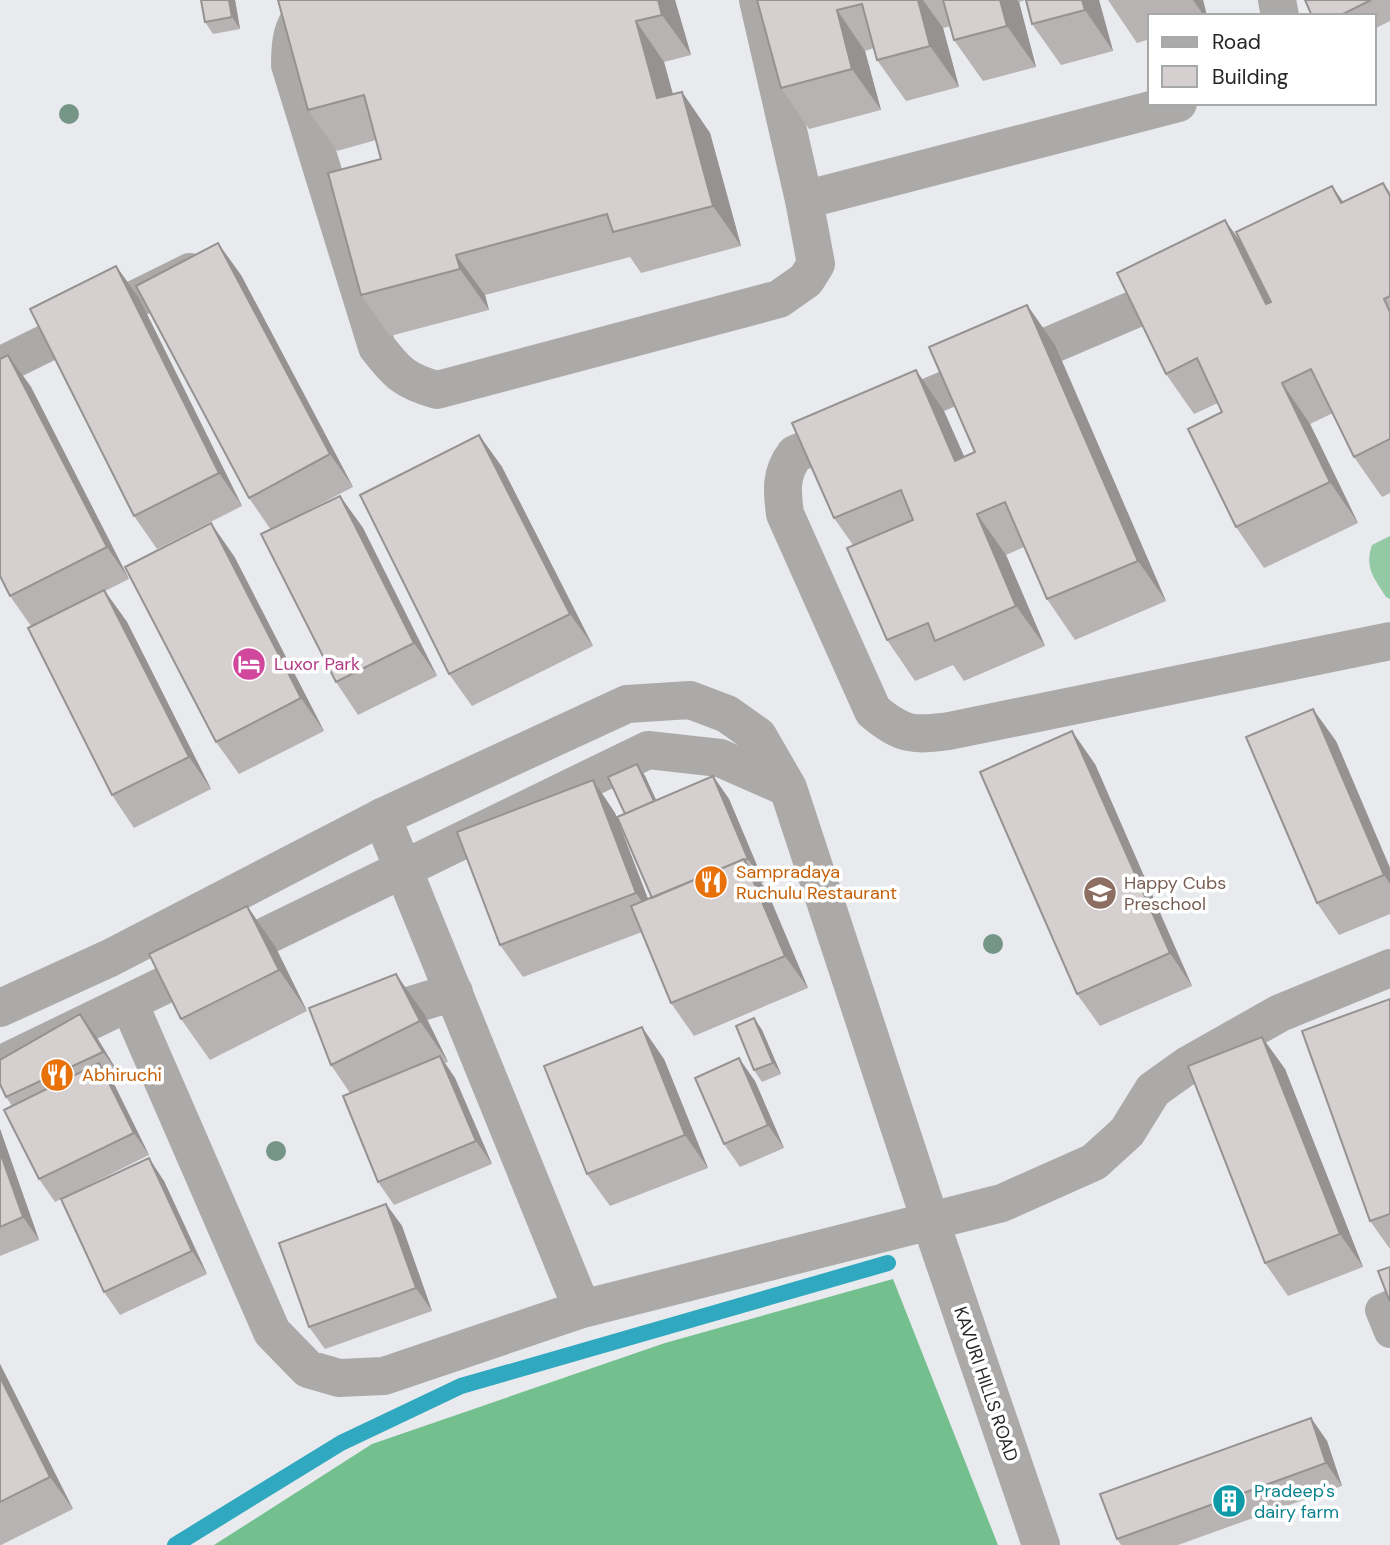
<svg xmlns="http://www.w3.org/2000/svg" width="1390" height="1545" font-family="'DM Sans',sans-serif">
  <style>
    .green { fill: #94c9a5 }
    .forest { fill: #73c08e }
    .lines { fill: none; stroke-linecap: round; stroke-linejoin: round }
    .stream { stroke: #30a8bf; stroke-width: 16 }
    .service { stroke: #acaaa9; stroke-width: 32 }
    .minor { stroke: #acaaa9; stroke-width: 38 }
    .tertiary { stroke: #acaaa9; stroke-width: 38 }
    .tree { fill: #759586 }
    .wall { fill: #b7b3b2 }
    .shaded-wall { fill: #959291 }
    .building { fill: #d5d0cf; stroke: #959291; stroke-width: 2 }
    .labels { text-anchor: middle; stroke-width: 7; stroke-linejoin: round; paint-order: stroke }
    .hotel-label { font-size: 18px; fill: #b23c85; stroke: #fff; text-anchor: start }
    .food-label { font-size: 18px; fill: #c56008; stroke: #fff; text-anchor: start }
    .education-label { font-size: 18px; fill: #785e54; stroke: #fff; text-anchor: start }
    .street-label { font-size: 18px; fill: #242526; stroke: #fff }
    .culture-label { font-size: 18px; fill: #0d838f; stroke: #fff; text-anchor: start }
  </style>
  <rect width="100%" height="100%" fill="#e8eaee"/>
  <path class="green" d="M1390,536V599L1386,597C1375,579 1364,568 1372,545Z"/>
  <path class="forest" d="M893,1279L998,1545H214L372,1444L665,1343Z"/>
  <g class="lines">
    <path class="stream" d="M175,1545L341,1443L461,1386L888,1263"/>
    <path class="service" d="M1390,1306L1381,1310L1390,1332"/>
    <path class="minor" d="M350,0C304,11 290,12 290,65L377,347C397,373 405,381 437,390L779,299L806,280L816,264L804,200L758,0
      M1277,0L1280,16
      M804,200L1178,103
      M1182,289L795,454C780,474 782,491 785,514L873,711C902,735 912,736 949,731L1390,641
      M0,366L190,272
      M382,817L582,1309
      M129,1003L272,1332L308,1369L339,1378L384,1376L582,1309L1002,1203L1094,1162L1127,1132L1153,1090L1188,1065L1280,1013L1390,968
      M366,1019L454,992"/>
    <path class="tertiary" d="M0,1008L110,958L382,817L627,704L690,700L727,714L758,736L788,788L931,1223L1041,1545
      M0,1065L648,750L720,758L788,788"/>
  </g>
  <g class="tree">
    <circle cx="69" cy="114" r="10"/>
    <circle cx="993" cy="944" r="10"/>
    <circle cx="276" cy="1151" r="10"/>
  </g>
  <path class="wall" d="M235,0L240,29L213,34L205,22Z
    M675,0L691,55L664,62L673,94L682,92L710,133L741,246L641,273L630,257L485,295L489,310L390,336L361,295L381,159L376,140L337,151L308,110Z
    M757,0H1099L1113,51L1061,65L1032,24L1026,0L1019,2L1036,67L983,81L954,40L951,26L943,28L959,87L906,101L877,60L874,48L865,51L881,110L809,129L781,88Z
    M1108,0H1203L1207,16H1150V39L1137,43Z
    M1305,0H1390V21L1374,29V16H1312Z
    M1383,183L1390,192V493L1382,497L1354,457L1333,413L1310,424L1358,523L1264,568L1236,527L1222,412L1218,403L1194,414L1166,374L1241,243L1332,186L1343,202Z
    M116,266L139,298L242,506L157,549L134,516Z
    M241,275L353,487L290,520L340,496L363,528L437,676L358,715L336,682L271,530L249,498Z
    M1027,305L1055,345L1166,601L1075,640L1047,599L1024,547L1006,555L1045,646L964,681L953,665L915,681L887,640L853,545L834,518L944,411L964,457L975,452Z
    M8,355L31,387L129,579L105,591L127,622L211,789L134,828L112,795L31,626L10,596Z
    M479,435L502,467L593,646L472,706L449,674Z
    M234,556L324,731L239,774L216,742Z
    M1336,741L1390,868V914L1339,935L1317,903Z
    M637,764L645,776L656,800L713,776L729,799L764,882L761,883L767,891L808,988L694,1036L671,1003L642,932L523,977L500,945L593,780L615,813L648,899L652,898L625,814Z
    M1095,764L1192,986L1100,1026L1077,994Z
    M247,906L275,946L307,1011L210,1060L181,1019Z
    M1390,999V1249L1370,1221Z
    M425,1015L448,1062L445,1063L455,1078L492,1164L394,1205L378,1182L350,1093L331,1065Z
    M754,1018L762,1030L781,1074L762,1082L754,1070Z
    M96,1036L119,1074L110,1079L115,1086L149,1155L55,1202L39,1179L12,1106L6,1097Z
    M1262,1037L1285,1069L1363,1267L1288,1296L1265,1263Z
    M664,1059L708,1168L610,1206L587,1174Z
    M755,1081L784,1148L740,1167L724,1144Z
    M0,1129L39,1240L0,1256Z
    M164,1181L207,1274L120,1315L104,1292Z
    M386,1204L402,1226L432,1311L325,1349L309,1327Z
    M0,1364L73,1509L1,1545H0Z
    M1311,1418L1327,1441L1342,1486L1178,1545H1121L1117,1539Z"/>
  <path class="shaded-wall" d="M229,0H235L240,29L232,17Z
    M658,0H675L691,55L662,15Z
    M918,0H923L943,28L959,87L930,46Z
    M1000,0H1017L1019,2L1036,67L1007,26Z
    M1082,0H1099L1113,51L1085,10Z
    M1193,0H1203L1207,16H1204Z
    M837,10L865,51L881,110L852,69Z
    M636,21L664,62L685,139L657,98Z
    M682,92L710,133L741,246L713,206Z
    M1332,186L1360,226L1341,203Z
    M1225,220L1254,261L1294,345L1266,304Z
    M218,243L241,275L353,487L330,454Z
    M456,255L485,295L489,310L460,269Z
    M116,266L139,298L242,506L219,473Z
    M1027,305L1055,345L1166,601L1138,561Z
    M8,355L31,387L129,579L107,547Z
    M916,370L944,411L984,501L955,461Z
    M1282,383L1310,424L1358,523L1330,482Z
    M479,435L502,467L593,646L570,614Z
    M340,496L363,528L437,676L414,643Z
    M977,514L1006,555L1045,646L1016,606Z
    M211,523L234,556L324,731L301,698Z
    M104,590L127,622L211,789L189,757Z
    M1313,709L1336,741L1390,868V884L1384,875Z
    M1072,731L1095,764L1192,986L1170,953Z
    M637,764L645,776L664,817L656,805Z
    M713,776L729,799L764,882L748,859Z
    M593,780L615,813L658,925L636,893Z
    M744,859L767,891L808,988L785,956Z
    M247,906L275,946L307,1011L279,970Z
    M396,974L425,1015L448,1062L420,1021Z
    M80,1014L96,1036L119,1074L103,1052Z
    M754,1018L762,1030L781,1074L773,1063Z
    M642,1027L664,1059L708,1168L685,1135Z
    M1262,1037L1285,1069L1363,1267L1340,1234Z
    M440,1056L455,1078L492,1164L476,1141Z
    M739,1058L755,1081L784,1148L768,1125Z
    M99,1063L115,1086L149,1155L134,1133Z
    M0,1129L39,1240L23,1217L0,1152Z
    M149,1158L164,1181L207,1274L192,1251Z
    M386,1204L402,1226L432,1311L416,1288Z
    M0,1364L73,1509L50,1477L0,1377Z
    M1311,1418L1327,1441L1342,1486L1326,1463Z"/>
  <path class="building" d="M201,0H229L232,17L205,22Z
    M278,0H658L662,15L636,21L657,98L682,92L713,206L613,232L607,214L456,255L460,269L361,295L328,173L381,159L364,95L308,110Z
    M757,0H918L930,46L877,60L862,4L837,10L852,69L781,88Z
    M943,0H1000L1007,26L954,40Z
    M1026,0H1082L1085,10L1032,24Z
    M1305,0H1371L1339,16H1312Z
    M1383,183L1390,196V296L1384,299L1390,312V439L1354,457L1311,369L1282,383L1330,482L1236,527L1188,429L1222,412L1197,358L1166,374L1117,273L1225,220L1266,304L1271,302L1236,232L1332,186L1341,203Z
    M218,243L330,454L249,498L136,286Z
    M116,266L219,473L134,516L30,309Z
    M1027,305L1138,561L1047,599L1005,502L977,514L1016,606L935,641L928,623L887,640L847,548L913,520L901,490L834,518L792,423L916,370L955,461L975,452L929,347Z
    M8,355L107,547L10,596L0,576V359Z
    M479,435L570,614L449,674L360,495Z
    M340,496L414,643L336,682L261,534Z
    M211,523L301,698L216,742L125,567Z
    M104,590L189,757L112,795L28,628Z
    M1313,709L1384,875L1317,903L1246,737Z
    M1072,731L1170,953L1077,994L980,772Z
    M637,764L654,801L625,814L608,777Z
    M713,776L748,859L745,860L744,859L652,898L617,817Z
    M593,780L636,893L500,945L457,832Z
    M744,859L785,956L671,1003L631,906Z
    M247,906L279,970L181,1019L149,954Z
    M396,974L420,1021L331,1065L309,1008Z
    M1390,999V1214L1370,1221L1302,1031Z
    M80,1014L103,1052L6,1097L0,1084V1060Z
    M754,1018L773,1063L754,1070L736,1026Z
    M642,1027L685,1135L587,1174L544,1066Z
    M1262,1037L1340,1234L1265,1263L1188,1066Z
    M440,1056L476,1141L378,1182L343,1096Z
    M739,1058L768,1125L724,1144L695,1078Z
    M99,1063L134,1133L39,1179L4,1110Z
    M0,1152L23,1217L0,1227Z
    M149,1158L192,1251L104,1292L61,1199Z
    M386,1204L416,1288L309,1327L279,1243Z
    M1390,1267V1302L1378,1271Z
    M0,1377L50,1477L0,1502Z
    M1311,1418L1326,1463L1117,1539L1100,1494Z"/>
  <defs>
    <g id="hotel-disc" transform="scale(1.75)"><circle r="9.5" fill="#d1479c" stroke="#fff"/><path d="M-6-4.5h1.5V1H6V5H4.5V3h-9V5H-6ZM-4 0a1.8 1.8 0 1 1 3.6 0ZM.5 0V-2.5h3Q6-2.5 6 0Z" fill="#fff"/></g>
    <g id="restaurant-disc" transform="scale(1.75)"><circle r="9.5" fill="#e8710a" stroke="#fff"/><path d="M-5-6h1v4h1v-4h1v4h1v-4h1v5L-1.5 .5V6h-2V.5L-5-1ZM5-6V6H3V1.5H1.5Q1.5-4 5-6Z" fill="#fff"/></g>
    <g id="school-disc" transform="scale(1.75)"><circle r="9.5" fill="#8d6e63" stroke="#fff"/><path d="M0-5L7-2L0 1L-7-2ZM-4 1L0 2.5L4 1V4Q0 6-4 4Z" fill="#fff"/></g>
    <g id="building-disc" transform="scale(1.75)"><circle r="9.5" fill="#0f9aa8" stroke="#fff"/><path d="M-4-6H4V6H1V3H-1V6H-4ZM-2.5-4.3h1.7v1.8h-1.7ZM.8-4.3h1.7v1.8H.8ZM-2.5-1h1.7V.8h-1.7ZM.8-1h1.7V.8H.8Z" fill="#fff"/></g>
  </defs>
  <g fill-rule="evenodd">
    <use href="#hotel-disc" x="249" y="664"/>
    <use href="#restaurant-disc" x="711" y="882"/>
    <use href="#school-disc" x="1100" y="893"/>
    <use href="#restaurant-disc" x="57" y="1075"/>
    <use href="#building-disc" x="1229" y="1501"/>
  </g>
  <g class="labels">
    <g class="hotel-label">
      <text x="274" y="670">Luxor Park</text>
    </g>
    <g class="food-label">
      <text x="736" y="878">Sampradaya<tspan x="736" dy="21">Ruchulu Restaurant</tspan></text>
      <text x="82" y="1081">Abhiruchi</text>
    </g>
    <g class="education-label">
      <text x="1124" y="889">Happy Cubs<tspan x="1124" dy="21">Preschool</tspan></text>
    </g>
    <g class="street-label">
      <text transform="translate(986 1384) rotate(71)" y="6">KAVURI HILLS ROAD</text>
    </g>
    <g class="culture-label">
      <text x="1254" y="1497">Pradeep's<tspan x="1254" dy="21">dairy farm</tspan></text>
    </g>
  </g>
  <rect x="1148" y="14" width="228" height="91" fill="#ffffff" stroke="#a7a8a8" stroke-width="2"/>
  <rect x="1162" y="37" width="35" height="10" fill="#acaaa9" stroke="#a7a8a8" stroke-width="2"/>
  <text x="1212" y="49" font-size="21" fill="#242526">Road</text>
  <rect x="1162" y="66" width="35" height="21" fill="#d5d0cf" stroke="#a7a8a8" stroke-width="2"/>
  <text x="1212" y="84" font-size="21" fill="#242526">Building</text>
</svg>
